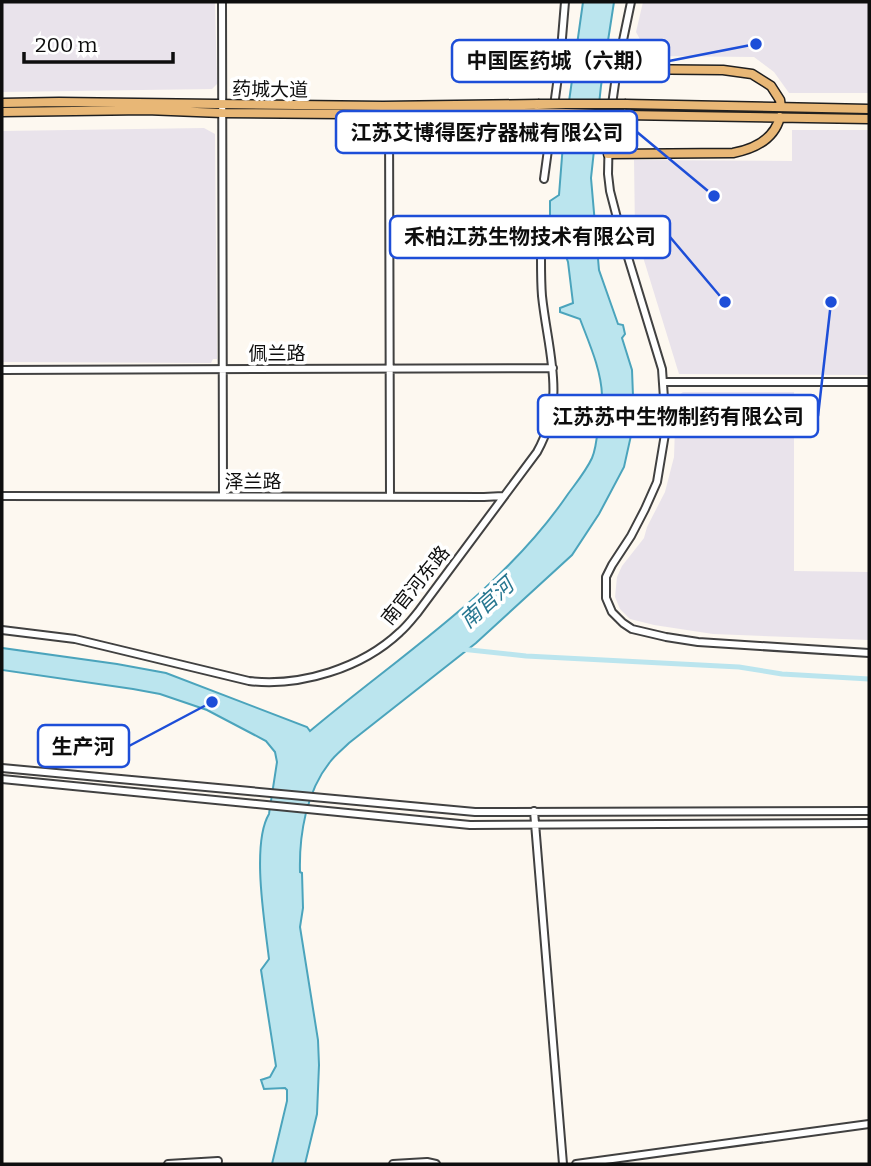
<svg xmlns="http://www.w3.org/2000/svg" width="871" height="1166" font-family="Bitter,'Noto Sans SC',serif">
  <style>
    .industrial { fill: #e9e3eb }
    .water { fill: #bbe5ee; stroke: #4ba4bc; stroke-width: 2 }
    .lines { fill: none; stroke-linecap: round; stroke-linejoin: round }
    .canal { stroke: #bbe5ee; stroke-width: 5 }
    .minor-casing { stroke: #414141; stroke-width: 10 }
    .major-casing { stroke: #1f1f1f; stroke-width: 11 }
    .minor { stroke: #fff; stroke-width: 6 }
    .major { stroke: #e8b776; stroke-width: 8 }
    .major-bridge-casing { stroke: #1f1f1f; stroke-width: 11; stroke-linecap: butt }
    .major-bridge { stroke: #e8b776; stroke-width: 8 }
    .labels { text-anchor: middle; stroke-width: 7; stroke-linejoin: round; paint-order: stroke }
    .street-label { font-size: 19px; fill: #0e0e0e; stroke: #fff }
    .water-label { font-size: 21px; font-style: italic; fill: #267690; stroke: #fff }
    .leader { fill: none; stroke: #1d4ed8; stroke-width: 2.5 }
    .callout-dot { fill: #1d4ed8; stroke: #fff; stroke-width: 2.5 }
    .callout { fill: #fff; stroke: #1d4ed8; stroke-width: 2.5 }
    .callout-label { font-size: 21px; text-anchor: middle; font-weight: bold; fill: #0e0e0e }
  </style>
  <rect width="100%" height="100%" fill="#fdf8f0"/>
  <path class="industrial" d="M2,2H215L217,84L212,89L2,92Z
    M643,2H869V93H789L774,72L754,57L649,56L636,32Z
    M204,128L215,134L217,359H213L211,363L2,362V131Z
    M792,130H869V375L679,374L635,231L634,160L792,161Z
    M683,392H794V571L869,572V640L713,634L654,625L630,619L620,609L615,597L617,577L622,566L644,538L647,527L665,492L674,457L676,397Z"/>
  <path class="water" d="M583,2H614L601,86L591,178L599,270L618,324L623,325L625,334L622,338L632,370L634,422L624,467L599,514L572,555L476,643L349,743C343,749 335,755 330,762C306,792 299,835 300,872L302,873L303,908L300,927L318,1040L319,1065L317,1114L305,1164H272L287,1101V1090L285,1088L264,1089L261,1080L270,1077L276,1066L261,970L269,959C265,924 251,844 269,814L277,762L275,752L266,741L207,710L160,694L133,689L2,670V648L117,664L166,673L307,727L310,731C399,656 502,591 568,494C576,483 586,471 592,458C596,449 597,437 598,427C600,417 602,406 602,395C601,369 589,343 580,319L560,312V308L573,303L568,262L563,248L550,241V201L559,195L563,144Z"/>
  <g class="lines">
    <path class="canal" d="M461,649L526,656L739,667L782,674L869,679"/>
    <g class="minor-casing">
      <path id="minor" d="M222,2L223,496
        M631,2L617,69L609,126L608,174L610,191L623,241L662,369L666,428L657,482L645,509L631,536L612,565L606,577V598L612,612L623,623L632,629L666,637L698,642L869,653
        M389,113L390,497
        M544,179L560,62L565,2
        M2,370L553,368
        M663,382H869
        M2,496L484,497L503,496
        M2,630L75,639L249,681C301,687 362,668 400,632C407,626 413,618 418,612L537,452C567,398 548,353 542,296C541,284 541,271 541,258
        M2,768L475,812L869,811
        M2,779L470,825L869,823
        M534,811L563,1164
        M168,1164L218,1161
        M393,1164L427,1162L436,1164
        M576,1164L869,1124"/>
    </g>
    <g class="major-casing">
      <path id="major" d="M617,69L723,70L752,74L771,86L780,100L781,107
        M2,103L59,102L383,106L538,104
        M626,104L869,109
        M2,112L146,110L222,113L342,114L537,112
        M624,115L869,119
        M608,154L733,153C754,149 774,140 780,117"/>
    </g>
    <use href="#minor" class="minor"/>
    <use href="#major" class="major"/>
    <g class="major-bridge-casing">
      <path id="major-bridge" d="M538,104H626
        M537,112L624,115"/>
    </g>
    <use href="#major-bridge" class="major-bridge"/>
  </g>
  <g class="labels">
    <g class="street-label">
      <text transform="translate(270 89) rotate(1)" y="7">药城大道</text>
      <text x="277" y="360">佩兰路</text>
      <text x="253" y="488">泽兰路</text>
      <text transform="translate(415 585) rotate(-51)" y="7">南官河东路</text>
    </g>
    <g class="water-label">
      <text transform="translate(487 603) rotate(-42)" y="7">南官河</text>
    </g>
  </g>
  <path class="leader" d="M756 44L669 61M714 196L637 132M725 302L670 237M831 302L818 416M212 702L129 746"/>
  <g class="callout-dot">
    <circle cx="756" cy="44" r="7"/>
    <circle cx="714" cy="196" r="7"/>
    <circle cx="725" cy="302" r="7"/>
    <circle cx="831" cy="302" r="7"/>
    <circle cx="212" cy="702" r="7"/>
  </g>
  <g class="callout">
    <rect x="452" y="40" width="217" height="42" rx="7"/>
    <rect x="336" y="111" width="301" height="42" rx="7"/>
    <rect x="390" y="216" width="280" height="42" rx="7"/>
    <rect x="538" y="395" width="280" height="42" rx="7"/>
    <rect x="38" y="725" width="91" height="42" rx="7"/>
  </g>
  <g class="callout-label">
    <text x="561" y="68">中国医药城（六期）</text>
    <text x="487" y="140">江苏艾博得医疗器械有限公司</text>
    <text x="530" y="244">禾柏江苏生物技术有限公司</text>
    <text x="678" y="424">江苏苏中生物制药有限公司</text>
    <text x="83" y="754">生产河</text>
  </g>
  <rect width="871" height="1166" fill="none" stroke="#0e0e0e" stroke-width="7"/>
  <path d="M24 52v10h149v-10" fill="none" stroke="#0e0e0e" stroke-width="3.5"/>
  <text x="35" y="52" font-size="21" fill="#0e0e0e" stroke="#ffffff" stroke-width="5" paint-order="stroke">200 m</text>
</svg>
